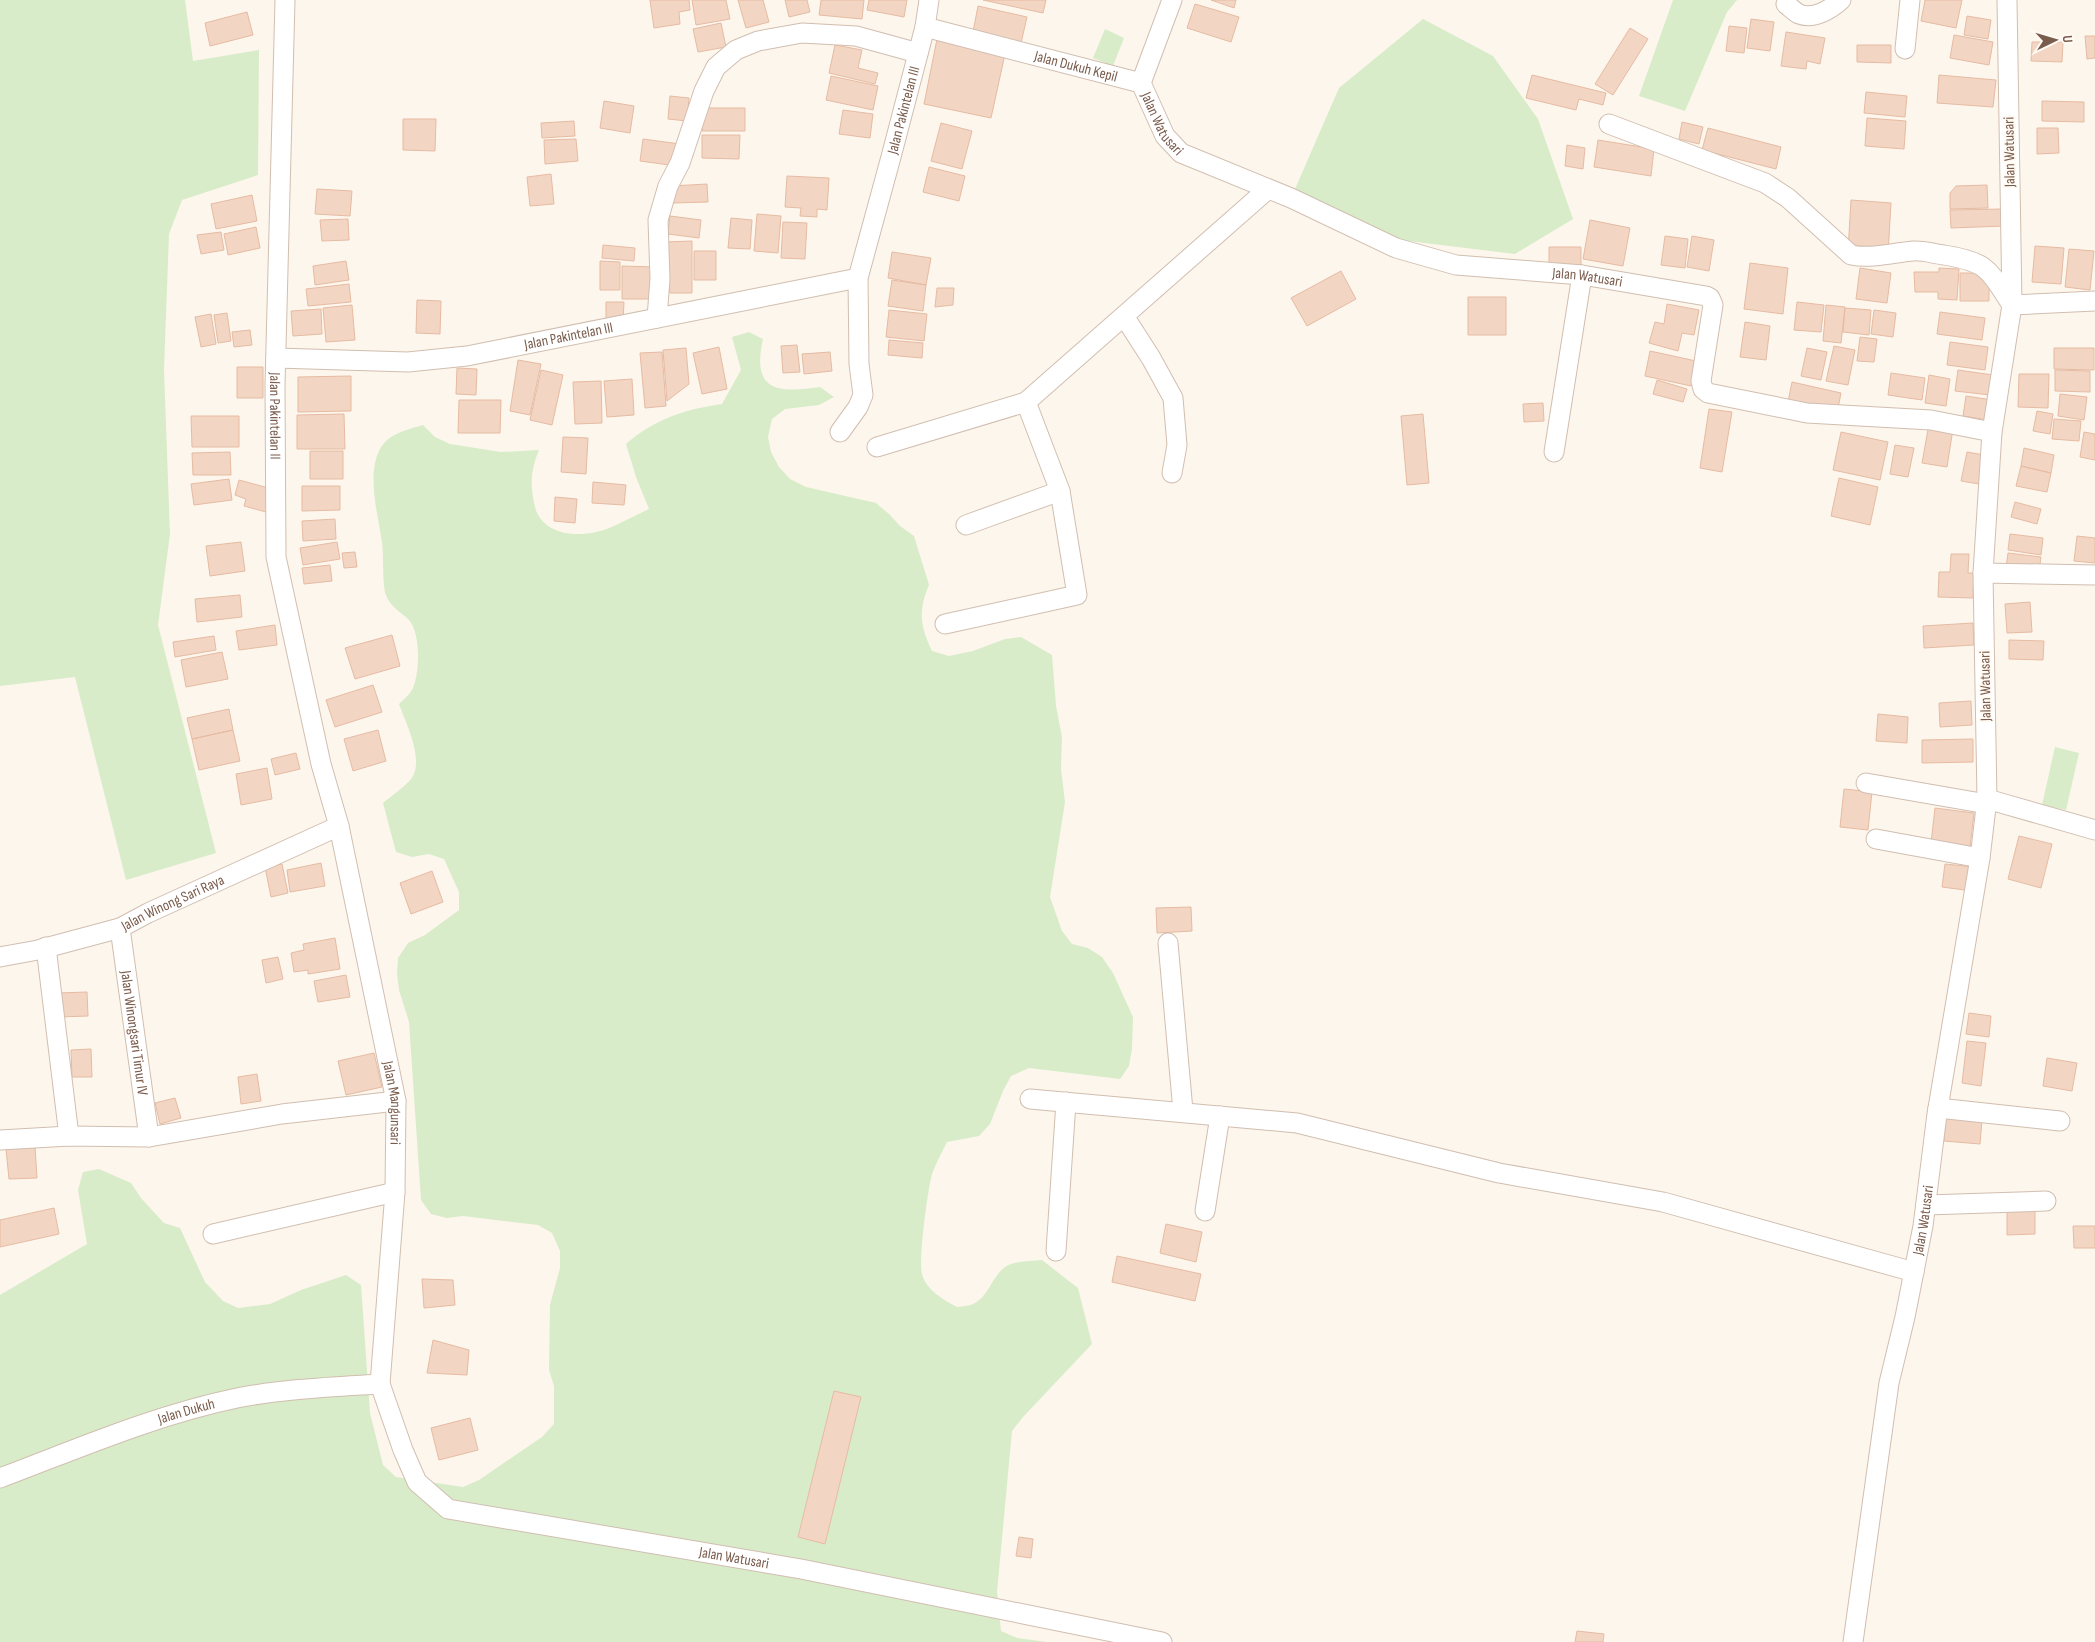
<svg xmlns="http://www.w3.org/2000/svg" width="2095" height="1642" font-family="'Sofia Sans Condensed',sans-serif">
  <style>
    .green { fill: #d8ecc9 }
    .building { fill: #f3d5c3; stroke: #e6bba3 }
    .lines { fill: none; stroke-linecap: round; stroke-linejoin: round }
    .minor-casing { stroke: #d1beb0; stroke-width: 21 }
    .minor { stroke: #fff; stroke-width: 19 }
    .labels { text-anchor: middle; stroke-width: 4; stroke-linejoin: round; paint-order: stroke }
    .street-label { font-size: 15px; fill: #7a5c4d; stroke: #fffaf3 }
  </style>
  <rect width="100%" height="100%" fill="#fdf6ec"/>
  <path class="green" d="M0,0H185L193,61L259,50L258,175L182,200L169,234L164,370L170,534L158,625L216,853L126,880L75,677L0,686Z
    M1673,0H1737L1727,12L1685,111L1639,96Z
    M1423,19L1493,56L1538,119L1573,219L1515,254L1400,240L1295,189L1339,88Z
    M1105,29L1124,38L1113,66L1093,58Z
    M749,332L763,339C751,392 778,393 820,387L834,397L819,405L785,409L772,419L768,437L771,452L779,467L790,479L806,487L876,503L889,514L900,526L914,536L929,585C918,611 920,626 932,651L949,656L973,651L1005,639L1021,637L1052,655L1056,706L1062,737L1061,769L1065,802L1050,897L1062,931L1072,944L1088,948L1102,957L1113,973L1133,1017L1132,1049L1129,1066L1120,1079L1029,1068L1011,1076L1003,1091L990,1124L979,1136L947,1142C942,1152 936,1163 932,1174C928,1188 918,1261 922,1274C926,1290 944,1300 957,1307C962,1306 969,1306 973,1304C991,1296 992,1271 1011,1264C1020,1261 1032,1261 1042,1260L1078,1288L1092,1344L1023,1417L1012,1431L997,1592L1001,1631L1017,1638L1047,1642H0V1295L87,1244L78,1190L83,1172L99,1169L131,1183L141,1198L164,1223L180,1228L205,1282L223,1301L238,1308L270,1304L301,1290L346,1275L361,1285L370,1413L383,1465L396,1477L463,1487L479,1480L542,1437L554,1424V1386L549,1370L550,1305L560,1268V1251L552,1233L538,1225L463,1216L447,1218L431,1214L421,1200L409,1022L399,990L397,974L398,958L408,943L425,935L459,910V892L444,859L429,854L412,857L396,852L383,803C390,797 409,784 413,776C423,757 406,723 399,704C403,700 409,695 412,690C420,675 421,633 409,620C401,612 390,607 386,595C382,585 384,555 382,542C378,514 361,457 391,437C401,431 412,428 423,425L435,437L450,444L501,452L539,450C531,469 530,483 534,503C539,532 570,538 596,532C612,529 633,516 649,509L636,477L626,444C654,419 686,409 722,404L741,370L732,337Z
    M2055,747L2079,753L2066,810L2042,805Z"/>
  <path class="building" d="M650,0H689L690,10L679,12L680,24L654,28Z
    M692,0H726L730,19L696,25Z
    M738,0H763L769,22L746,28Z
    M785,0H807L810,12L789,17Z
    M821,0H864L862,19L819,15Z
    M869,0H907L904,17L867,10Z
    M983,0H1046L1043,13Z
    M1211,0H1236L1234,8Z
    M1925,0H1962L1956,28L1921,21Z
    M1195,4L1239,17L1231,42L1187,28Z
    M978,6L1027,17L1021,43L973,32Z
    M247,12L253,35L210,46L205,23Z
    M1967,16L1991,20L1988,39L1964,35Z
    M1751,19L1774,22L1770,51L1747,48Z
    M721,23L726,47L698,52L693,29Z
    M1729,26L1747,28L1744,53L1726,51Z
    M1630,28L1648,39L1613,95L1595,84Z
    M1786,32L1825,38L1820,64L1807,61L1806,69L1781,66Z
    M1954,35L1993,42L1989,65L1950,58Z
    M2085,36H2095V58L2087,59Z
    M937,39L1005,54L991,118L924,104Z
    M2032,42H2063L2062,62L2031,61Z
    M835,45L862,50L858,68L878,73L875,84L829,73Z
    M1857,45H1891V63L1857,62Z
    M1532,75L1606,93L1603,105L1579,99L1576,110L1526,98Z
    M1939,75L1996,80L1993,107L1937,103Z
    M831,76L878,86L873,110L826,100Z
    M1866,92L1907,96L1905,117L1864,113Z
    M670,96L689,98L687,121L668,119Z
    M604,101L634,106L630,133L600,128Z
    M2042,101L2084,102V122L2042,121Z
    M702,108H745V131H702Z
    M843,110L873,114L870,138L839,134Z
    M1867,118L1906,121L1904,149L1865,146Z
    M403,119H436L435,151L403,150Z
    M574,121L575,136L542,138L541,123Z
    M1682,122L1703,127L1699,144L1679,139Z
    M941,123L972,131L962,169L931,161Z
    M1708,128L1781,147L1776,169L1702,150Z
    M2037,128H2058L2059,153L2037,154Z
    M702,135H740L739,159L702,158Z
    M576,139L578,161L545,164L544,140Z
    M643,139L680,144L677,166L640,161Z
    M1598,140L1654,149L1651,176L1594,167Z
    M1567,145L1585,148L1583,169L1565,166Z
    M929,167L965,176L959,201L923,192Z
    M551,174L554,204L530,206L527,177Z
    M787,176L829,178L827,210L817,209V217L800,216L801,208L785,207Z
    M707,184L708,202L673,203L672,186Z
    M1987,185L1988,208L1950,209V193L1956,186Z
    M317,189L352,191L350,216L315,214Z
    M252,195L257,221L216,229L211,204Z
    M1851,200L1891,203L1888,254L1848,251Z
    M2003,209L2004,226L1951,228L1950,210Z
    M757,214L781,216L778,253L754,251Z
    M670,216L701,220L699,238L668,234Z
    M731,218L752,220L750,249L728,248Z
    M348,219L349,240L322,241L320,220Z
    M1590,220L1630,228L1623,266L1583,259Z
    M783,222L807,223L805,259L781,258Z
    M256,227L260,248L228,255L224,234Z
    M221,232L224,250L201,254L197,235Z
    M1665,236L1688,239L1685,268L1661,265Z
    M1692,236L1714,240L1709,271L1687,267Z
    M692,241V293H670L669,281H666L665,242Z
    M603,245L635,248L634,261L602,258Z
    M2035,246L2064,248L2061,284L2032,282Z
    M1549,247H1581V265H1549Z
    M2069,249L2094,251L2090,290L2065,287Z
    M694,251H716V280H694Z
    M892,252L931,258L926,285L888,278Z
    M346,261L349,280L315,285L313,266Z
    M600,261L620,262V290H600Z
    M1750,263L1788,268L1783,314L1744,309Z
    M622,266L656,267L655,299H622Z
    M1860,268L1891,273L1887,303L1856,299Z
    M1939,268L1959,269L1957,300L1938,299V292H1915L1914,272H1939Z
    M1341,271L1356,299L1307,326L1291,298Z
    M1960,273H1989V301H1960Z
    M892,280L926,285L923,311L888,306Z
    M349,284L351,302L308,306L306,289Z
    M937,288H954L953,305L935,307Z
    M1468,297H1506V335H1468Z
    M417,300L441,301L440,334L416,333Z
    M606,302H624L623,322L606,321Z
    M1797,302L1824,305L1821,332L1794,330Z
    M1667,304L1699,310L1694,335L1682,333L1678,351L1649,343L1655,322L1664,324Z
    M352,305L355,340L326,342L323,308Z
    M1826,305L1845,307L1841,343L1823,341Z
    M1845,308L1871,310L1869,335L1843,332Z
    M321,309L322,334L293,336L291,311Z
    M889,310L927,314L924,341L886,337Z
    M1874,310L1896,313L1893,337L1871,334Z
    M1940,312L1985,318L1982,340L1937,334Z
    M227,313L231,341L218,343L214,315Z
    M211,314L216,344L201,347L195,317Z
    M1745,322L1770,326L1766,360L1740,357Z
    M250,330L252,345L234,347L232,332Z
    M1860,337L1877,339L1874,362L1857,361Z
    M889,340L923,343L922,358L888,355Z
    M1950,342L1988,347L1985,370L1947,365Z
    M797,345L800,372L783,373L781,346Z
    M1834,346L1855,350L1848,385L1826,381Z
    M719,347L727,389L702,394L693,353Z
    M686,348L689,384L667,401L663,350Z
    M1807,348L1827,352L1821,380L1801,376Z
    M2054,348H2094V370L2054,369Z
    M1650,351L1696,361L1691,386L1645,376Z
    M662,352L666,406L645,408L640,353Z
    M830,352L832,371L804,374L802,354Z
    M518,360L541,364L530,415L510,411Z
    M237,367H263V398H237Z
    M457,368L477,369L476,395L456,394Z
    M541,370L563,375L552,425L530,420Z
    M1958,370L1993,375L1990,395L1955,391Z
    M2055,370L2090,371V392L2055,391Z
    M1891,373L1925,378L1922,400L1888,395Z
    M2019,374H2049L2048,408L2018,407Z
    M1929,375L1950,379L1946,406L1925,403Z
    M351,376V411L298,412V377Z
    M632,379L634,415L607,417L604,381Z
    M1657,380L1687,389L1683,402L1653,394Z
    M601,381L602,423L575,424L573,382Z
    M1792,382L1841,393L1837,413L1788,402Z
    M2060,394L2087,397L2084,420L2058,416Z
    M1966,396L1992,400L1989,420L1963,416Z
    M459,400H501L500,433H458Z
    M1543,403L1544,421L1524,422L1523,404Z
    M1709,409L1732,412L1722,472L1700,468Z
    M2037,411L2053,414L2050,434L2033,431Z
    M344,414L345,449H297V415Z
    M1423,414L1429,483L1407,485L1401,416Z
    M191,416H239V447H192Z
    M2054,419L2081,421L2079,441L2052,439Z
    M1929,424L1953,429L1947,467L1922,463Z
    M1841,432L1888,442L1880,480L1833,470Z
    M2084,432L2095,434V460L2080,457Z
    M563,437L588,438L586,474L561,472Z
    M1895,445L1914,448L1908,477L1890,474Z
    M2024,448L2054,455L2051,473L2021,466Z
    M310,451H343V479H310Z
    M230,452L231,475H193L192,453Z
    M1967,452L1990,456L1985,485L1961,481Z
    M2021,466L2051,473L2047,492L2016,486Z
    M1839,478L1878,487L1870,525L1831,516Z
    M229,479L232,500L194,505L191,484Z
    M239,480L272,489L266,512L244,506L246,499L235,495Z
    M593,482L626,485L624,505L592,503Z
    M302,486H340V510L302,511Z
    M555,497L577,499L575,523L554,521Z
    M2015,502L2041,509L2037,524L2011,517Z
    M335,519L336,539L303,541L302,521Z
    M2010,534L2043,538L2041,555L2008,550Z
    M2077,536L2095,538V563L2074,561Z
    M241,542L245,571L210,576L206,546Z
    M337,542L340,559L303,565L300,548Z
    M355,552L357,567L344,568L342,553Z
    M2008,553L2041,557L2039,572L2006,568Z
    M1951,554H1969L1968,573H1974L1973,598L1938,597L1939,572H1950Z
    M330,565L332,581L304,584L302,568Z
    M240,595L242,617L197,622L195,599Z
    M2030,602L2032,632L2007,633L2005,604Z
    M1973,623L1974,645L1924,648L1923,626Z
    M275,625L277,645L239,650L236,631Z
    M392,635L400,666L355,679L345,648Z
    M214,636L216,650L175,657L173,642Z
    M2009,640L2044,641L2043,660L2009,659Z
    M222,652L228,679L186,687L181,660Z
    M373,685L382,712L335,727L326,700Z
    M1971,701L1972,725L1940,727L1939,703Z
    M229,709L233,730L192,739L187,718Z
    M1878,714L1908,717L1907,743L1876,741Z
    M233,730L240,761L199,770L192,739Z
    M378,730L386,761L353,771L344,739Z
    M1973,739V762L1922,763V740Z
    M296,753L300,769L275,775L271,759Z
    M267,768L272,799L241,805L236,774Z
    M1844,789L1872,792L1868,830L1840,827Z
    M1935,808L1974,813L1970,847L1931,843Z
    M2019,836L2052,844L2041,888L2008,879Z
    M321,863L325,886L290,892L287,870Z
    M282,864L288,893L271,897L265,867Z
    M1945,864L1975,867L1972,891L1942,887Z
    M432,871L443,902L411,914L400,883Z
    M1191,907L1192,931L1157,933L1156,908Z
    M335,938L340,969L308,974V970L294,972L291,953L304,950L303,944Z
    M278,957L283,979L266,983L262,960Z
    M346,975L350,997L318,1002L314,981Z
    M87,992L88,1016L59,1017L58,993Z
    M1969,1013L1991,1016L1989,1037L1966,1034Z
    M1967,1041L1986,1043L1981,1086L1962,1083Z
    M91,1049L92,1077H72L71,1050Z
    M374,1053L382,1087L346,1095L338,1061Z
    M2047,1058L2077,1063L2072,1091L2043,1086Z
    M257,1074L261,1101L241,1104L238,1077Z
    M175,1098L181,1118L160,1124L155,1103Z
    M1946,1117L1982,1120L1980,1144L1944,1141Z
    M35,1147L37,1178L9,1179L6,1149Z
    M54,1208L59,1234L0,1247V1220Z
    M2007,1211H2035V1234L2007,1235Z
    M1166,1224L1202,1232L1196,1262L1160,1253Z
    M2073,1226H2095V1248H2074Z
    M1117,1256L1201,1274L1195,1301L1112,1282Z
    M422,1279L453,1280L455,1305L424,1308Z
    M433,1340L469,1350L467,1375L427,1373Z
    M834,1391L861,1397L825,1544L798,1537Z
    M470,1418L478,1450L439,1460L431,1428Z
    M1019,1537L1033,1539L1031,1558L1016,1556Z
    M1577,1631L1604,1634L1603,1642H1575Z"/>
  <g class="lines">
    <g class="minor-casing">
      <g id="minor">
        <path id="s1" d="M285,0L275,385L276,557L321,764L339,826L396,1101L395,1192L380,1384L403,1450L417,1482L448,1509L801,1569L1162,1642"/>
        <path d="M1786,4C1790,7 1795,12 1799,14C1814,20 1831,9 1841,0"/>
        <path id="s2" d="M925,27L1141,83L1172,0"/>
        <path d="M1905,49L1910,0"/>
        <path id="s3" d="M1141,83L1165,136L1181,153L1291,198L1396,248L1456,265L1582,275L1706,296L1710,298L1713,305L1701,381L1703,389L1708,393L1807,413L1931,420L1992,432"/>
        <path d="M1609,124L1765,183L1788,198L1851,255C1872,259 1892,253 1913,251C1923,250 1934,254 1944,255C1988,262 1988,269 2012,305L2095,301"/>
        <path d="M1124,316L1151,358L1173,398L1177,445L1172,473"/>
        <path d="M657,318L660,279L658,220L668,186L680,163L704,91L716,67L736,50L758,41L802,33L856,36L918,53"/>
        <path id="s4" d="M276,358L408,362L467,356L858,278"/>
        <path id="s5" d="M840,432L858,407L863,395L859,364L858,278L891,157L925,27L929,0"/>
        <path d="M877,447L1026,402L1268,189"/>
        <path d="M1554,452L1582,275"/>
        <path d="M966,525L1060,491"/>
        <path d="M1983,573L2095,575"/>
        <path d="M945,624L1077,595L1060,491L1026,402"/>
        <path d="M1866,783L1987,804"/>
        <path d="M1987,799L2095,830"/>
        <path d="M1876,839L1980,858"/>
        <path id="s6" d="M120,928L149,1137"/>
        <path d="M1168,943L1183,1111"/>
        <path d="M46,947L69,1136"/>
        <path id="s7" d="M0,957L38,950L120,928L148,913L339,826"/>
        <path d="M1030,1099L1297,1123L1499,1173L1663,1202L1914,1272"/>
        <path d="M1938,1108L2060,1121"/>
        <path d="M0,1140L69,1136L149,1137L282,1114L396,1101"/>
        <path d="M1926,1205L2046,1201"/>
        <path d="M1205,1211L1220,1116"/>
        <path d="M213,1234L395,1192"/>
        <path d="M1056,1251L1066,1102"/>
        <path id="s8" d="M0,1478C77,1449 155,1415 237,1398C283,1389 332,1387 380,1384"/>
        <path id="s9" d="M1853,1642L1889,1383L1905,1317L1923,1226L1937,1114L1980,858L1987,799L1983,573L1992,432L2012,305L2007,0"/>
      </g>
    </g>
    <use href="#minor" class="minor"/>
  </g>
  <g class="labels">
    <g class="street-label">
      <text dy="5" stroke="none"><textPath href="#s2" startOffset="156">Jalan Dukuh Kepil</textPath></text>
      <text dy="5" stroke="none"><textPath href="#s5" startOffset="335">Jalan Pakintelan III</textPath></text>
      <text dy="5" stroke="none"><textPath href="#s3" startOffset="46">Jalan Watusari</textPath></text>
      <text transform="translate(2009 152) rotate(-91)" y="5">Jalan Watusari</text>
      <text dy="5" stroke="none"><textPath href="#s3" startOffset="511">Jalan Watusari</textPath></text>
      <text dy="5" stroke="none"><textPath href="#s4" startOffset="295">Jalan Pakintelan III</textPath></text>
      <text dy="5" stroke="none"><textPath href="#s1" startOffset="416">Jalan Pakintelan II</textPath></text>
      <text transform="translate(1985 686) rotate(-91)" y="5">Jalan Watusari</text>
      <text dy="5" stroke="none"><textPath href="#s7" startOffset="182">Jalan Winong Sari Raya</textPath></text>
      <text dy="5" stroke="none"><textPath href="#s6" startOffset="106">Jalan Winongsari Timur IV</textPath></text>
      <text dy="5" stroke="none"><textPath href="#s1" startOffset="1116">Jalan Mangunsari</textPath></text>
      <text dy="5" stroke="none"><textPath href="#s9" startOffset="428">Jalan Watusari</textPath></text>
      <text dy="5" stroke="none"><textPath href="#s8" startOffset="198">Jalan Dukuh</textPath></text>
      <text dy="5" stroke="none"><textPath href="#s1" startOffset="1834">Jalan Watusari</textPath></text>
    </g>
  </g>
  <g transform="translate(2055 40) rotate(85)" stroke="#fffaf3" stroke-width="4" paint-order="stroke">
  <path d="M0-4L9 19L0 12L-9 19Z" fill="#7a5c4d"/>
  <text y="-8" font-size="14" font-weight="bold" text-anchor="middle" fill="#7a5c4d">U</text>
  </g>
</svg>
